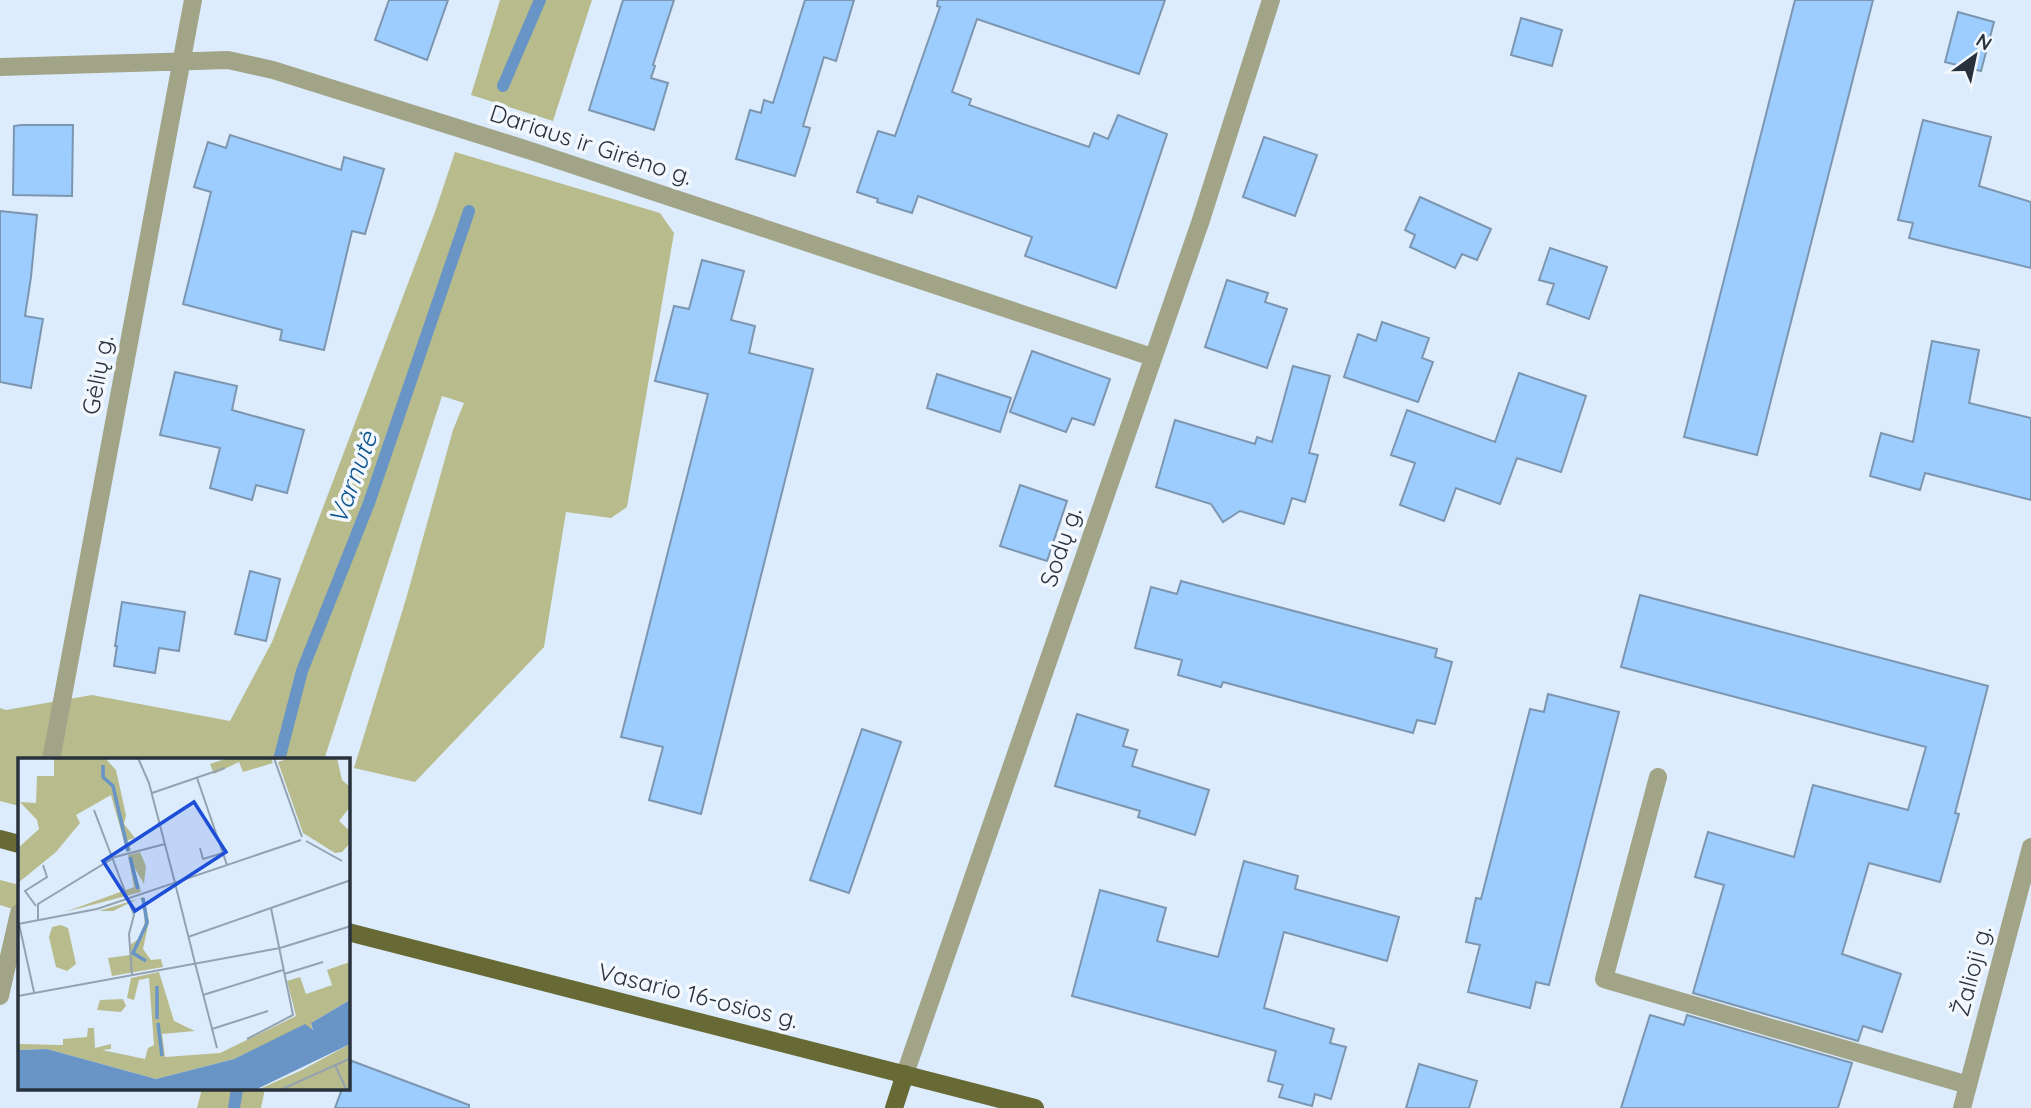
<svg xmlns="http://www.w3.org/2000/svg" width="2031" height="1108" font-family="Quicksand,sans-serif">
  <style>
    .green { fill: #b8bb8b }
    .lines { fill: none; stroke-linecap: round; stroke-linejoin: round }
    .stream { stroke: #6895c5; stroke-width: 12 }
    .building { fill: #9dccff; stroke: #7d96b0; stroke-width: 2 }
    .minor { stroke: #a2a488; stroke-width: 18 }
    .major { stroke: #686a35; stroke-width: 18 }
    .labels { text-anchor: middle; stroke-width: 7; stroke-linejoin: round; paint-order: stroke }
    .street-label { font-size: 24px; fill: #28323d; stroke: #f2f8fd }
    .water-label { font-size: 26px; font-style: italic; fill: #0e5490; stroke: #f2f8fd }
    .inset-river { fill: none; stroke: #6895c5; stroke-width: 3.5 }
    .inset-road { fill: none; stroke: #94a2b0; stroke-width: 2 }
    .view { fill: #1d4ed8; fill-opacity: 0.15; stroke: #1d4ed8; stroke-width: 3.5 }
    .inset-edge { fill: none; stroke: #28323d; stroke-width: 3.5 }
  </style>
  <rect width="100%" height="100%" fill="#dcecfd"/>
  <path class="green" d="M500,0H592L553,121L471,95Z
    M455,152L660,213L674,233L627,507L611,518L566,512L544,647L415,782L354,768L406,599L453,430L464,403L442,396L324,760H19V806L0,801V708L6,710L92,695L230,721L272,642L435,212Z
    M0,880L19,885V911L0,905Z
    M202,1089H265L261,1108H197Z"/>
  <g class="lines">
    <path class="stream" d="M503,86L540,0
      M279,760L302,671L369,503L469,211
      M234,1108L237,1089"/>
  </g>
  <path class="building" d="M389,0H448L427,60L375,40Z
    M623,0H674L653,65L655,66L651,78L668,83L654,130L589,110Z
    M805,0H854L836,61L824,57L803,126L810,128L795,176L736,159L750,110L761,113L764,100L773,103Z
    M938,0H1165L1139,74L977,19L952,92L971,99L969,105L1089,147L1094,133L1108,139L1118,115L1167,134L1116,288L1025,256L1032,237L918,196L912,213L877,202L878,199L857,192L878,131L895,136L940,7L937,6Z
    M1795,0H1873L1757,455L1684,437Z
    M1958,12L1994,22L1981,71L1945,62Z
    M1521,18L1562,30L1552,66L1511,55Z
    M1923,120L1991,137L1979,186L2031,202V268L1909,238L1913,223L1898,220Z
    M21,125H73L72,196L13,195L14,126Z
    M230,135L341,170L344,157L384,169L365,234L352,231L324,350L280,340L282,330L183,304L211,192L194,187L208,142L226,148Z
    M1264,137L1317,155L1295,216L1243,197Z
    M1420,197L1491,229L1477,260L1462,254L1455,268L1410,247L1415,235L1405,230Z
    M0,211L37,215L31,277L25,316L43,319L31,388L0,382Z
    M1550,248L1607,267L1589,319L1547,304L1554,284L1539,280Z
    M702,260L744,271L731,320L755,326L749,353L813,369L701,814L649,800L663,747L621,737L708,394L655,381L674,306L689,309Z
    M1227,280L1268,293L1265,302L1287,309L1267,368L1205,347Z
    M1382,322L1429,338L1422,358L1433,362L1418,402L1344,377L1358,334L1376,341Z
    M1932,341L1979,350L1969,403L2031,418V500L1925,473L1920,490L1870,476L1881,433L1913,442Z
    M1032,351L1110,379L1094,425L1072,418L1066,432L1010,412Z
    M1293,366L1330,376L1309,453L1318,455L1305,502L1292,498L1284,524L1240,511L1223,522L1211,504L1156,487L1175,420L1255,444L1257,437L1272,442Z
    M175,372L237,386L232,410L304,430L287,493L256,485L252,500L210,488L220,448L160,435Z
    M1519,373L1586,396L1561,472L1517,458L1500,504L1456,488L1444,521L1400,505L1415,463L1391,455L1407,410L1495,442Z
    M937,374L1011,398L1000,432L927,408Z
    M1020,485L1067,501L1047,561L1000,546Z
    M250,571L280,579L266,641L235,634Z
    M1181,581L1437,649L1435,657L1452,662L1435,724L1417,720L1413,733L1223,682L1221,687L1178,675L1182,660L1135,648L1151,587L1177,594Z
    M1640,595L1988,686L1955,813L1959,814L1940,882L1869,863L1842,954L1901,974L1882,1032L1863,1026L1858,1041L1693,993L1724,885L1695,877L1708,832L1794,857L1813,785L1908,810L1926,747L1621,667Z
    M122,602L185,612L179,651L159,648L155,673L114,666L117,646H115Z
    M1548,694L1619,712L1549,985L1536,982L1530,1008L1468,992L1480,945L1466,942L1476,898L1481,899L1530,709L1544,712Z
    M1077,714L1128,730L1123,746L1137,750L1132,766L1209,790L1195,835L1138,817L1140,811L1055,786Z
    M862,729L901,742L849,893L810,880Z
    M1244,861L1298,876L1295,889L1399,917L1387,961L1284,932L1264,1008L1334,1029L1330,1043L1346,1047L1331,1099L1315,1094L1312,1106L1279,1097L1283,1085L1268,1081L1276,1051L1072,996L1100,890L1166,908L1157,941L1218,957Z
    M1650,1015L1684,1025L1687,1015L1852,1063L1838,1108H1621Z
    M352,1061L469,1105V1108H335L342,1089H348V1071Z
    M1419,1064L1477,1081L1469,1108H1406Z"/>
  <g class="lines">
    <path class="minor" d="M0,67L228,60L273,70L531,151L1152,357
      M51,760L193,0
      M1658,777L1604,979L1968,1085
      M0,996L19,913
      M905,1074L1201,220L1271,0
      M1962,1108L2031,847"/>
    <path class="major" d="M0,839L19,844
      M348,932L1035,1108
      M894,1108L905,1074"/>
  </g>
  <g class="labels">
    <g class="street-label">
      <text transform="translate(591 145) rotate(18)" y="8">Dariaus ir Girėno g.</text>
      <text transform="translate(98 375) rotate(-79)" y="8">Gėlių g.</text>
      <text transform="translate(1061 547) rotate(-71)" y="8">Sodų g.</text>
      <text transform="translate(1972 971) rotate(-75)" y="8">Žalioji g.</text>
      <text transform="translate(698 996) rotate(14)" y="8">Vasario 16-osios g.</text>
    </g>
    <g class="water-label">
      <text transform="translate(353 478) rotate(-70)" y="9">Varnutė</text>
    </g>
  </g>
  <g transform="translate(18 758)">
    <rect width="332" height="332" fill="#dcecfd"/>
    <path d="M36,0H87L98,12L108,57L106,66L117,80L110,82L113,93L109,94L93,37L58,57L62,65L38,94L0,125V90L21,71L19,62L2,44L18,45L19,18H36ZM210,0H253L255,5L225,14L221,4L196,16L192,6ZM272,0H319L324,22L332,29V49L321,63L332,73V85L324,94L317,95L285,75L260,4ZM122,94L128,108L126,126L116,109L123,134L47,154L116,129L110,97ZM126,139L131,163L125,191L133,202L143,201L145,209L94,218L90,200L112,197V187L126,177L127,151L122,140L95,153H81ZM43,167L50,170L58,206L49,213L38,209L31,179L34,169ZM332,204V242L293,265L295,274L285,268L216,301L138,321L29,291L0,292V286L45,287V281L69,279L70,270H76L77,290L93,286V291L84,292L127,301L130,290L136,287L131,220L121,222L116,242L109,240L113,220L141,214L156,263L177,273L144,276L147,299L202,295L278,258L269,223L282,219L288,236L314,227L309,212ZM105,241L108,248L103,254L79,252L82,242ZM332,286V332L237,333L284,312Z" fill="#b8bb8b"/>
    <path d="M332,242V286L237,332H0V292L29,291L138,321L216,301L287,266L295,272L293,265Z" fill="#6895c5"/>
    <path class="inset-river" d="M85,7V19L95,28L110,93M112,99L120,131M125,140L129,165L115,195L128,203M139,228V261M140,265L144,298"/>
    <path class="inset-road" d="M120,0L131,25L157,125M256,0L284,79M179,20L209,107M134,35L207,10M76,52L116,157L111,176L114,217M288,83L324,103M182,90L185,101L205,95M157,125L177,205M18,148L7,133L29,119L25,107M20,163V146L97,99L147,86M0,166L79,151L283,82M1,166L16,234M170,179L333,122M177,205L199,290M266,216L305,204M185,237L265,212M0,238L262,190L333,168M194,271L250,253M229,281L275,257L253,150M317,307L329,333M260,333L333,300"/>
    <path class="view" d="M176,44L208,94L117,153L85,103Z"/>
    <rect width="332" height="332" class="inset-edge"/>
  </g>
  <g transform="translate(1975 56) rotate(33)" stroke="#f2f8fd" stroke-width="5" paint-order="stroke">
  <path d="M0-5L12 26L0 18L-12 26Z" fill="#28323d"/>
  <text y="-10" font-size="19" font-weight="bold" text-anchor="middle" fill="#28323d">N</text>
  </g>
</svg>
